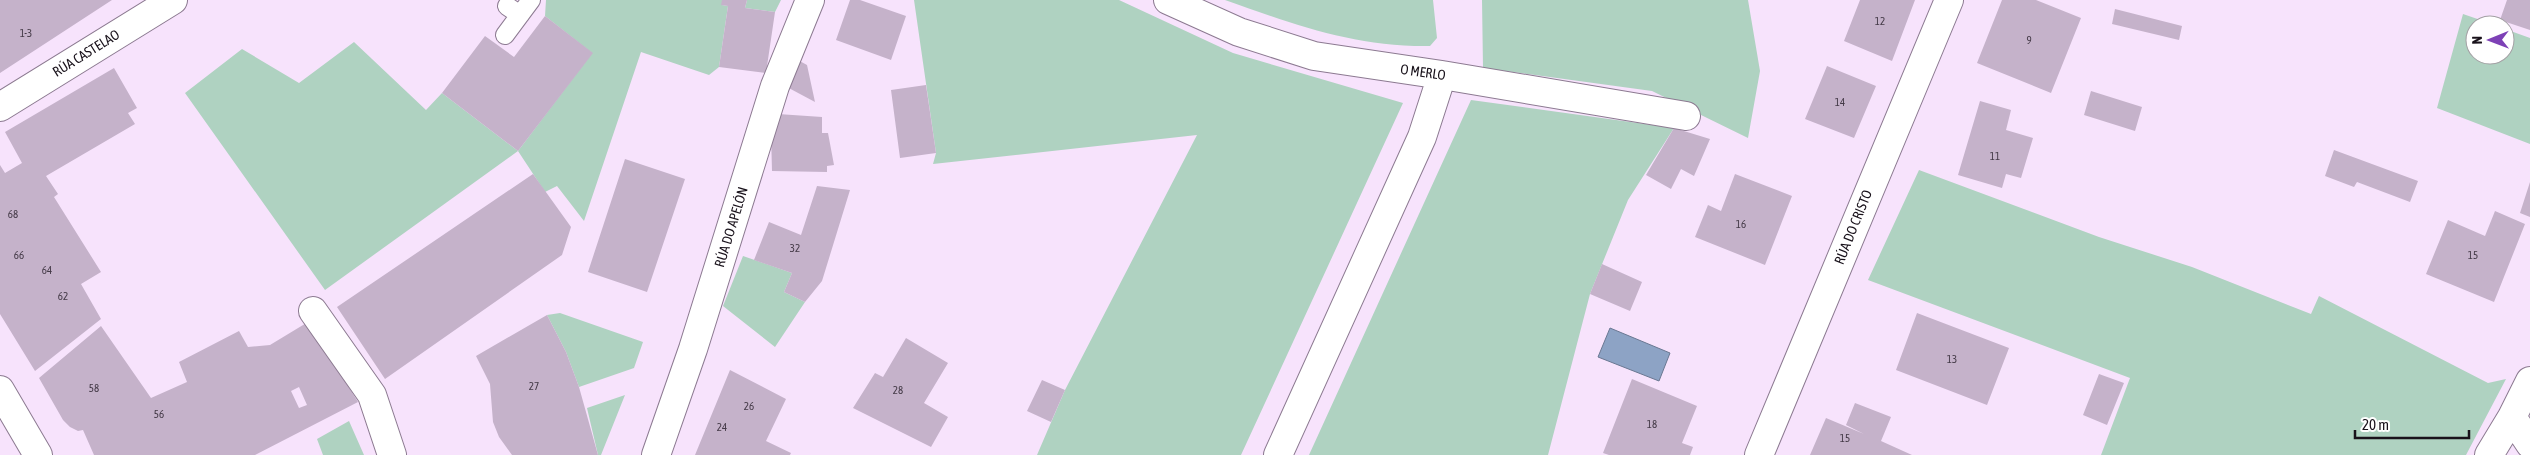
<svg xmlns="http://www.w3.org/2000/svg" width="2530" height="455" font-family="'Asap Condensed',sans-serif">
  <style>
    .green { fill: #afd2c1 }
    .water { fill: #8da3c5; stroke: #6a7892 }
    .building { fill: #c5b2ca; fill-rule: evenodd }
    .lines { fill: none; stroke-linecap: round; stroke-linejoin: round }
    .lane-casing { stroke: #8c7a91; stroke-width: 20 }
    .street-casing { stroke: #8c7a91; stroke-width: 30 }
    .secondary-casing { stroke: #8c7a91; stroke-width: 30 }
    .lane { stroke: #fff; stroke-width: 18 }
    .street { stroke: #fff; stroke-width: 28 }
    .secondary { stroke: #fff; stroke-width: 28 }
    .labels { text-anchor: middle; stroke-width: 4; stroke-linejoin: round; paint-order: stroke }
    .number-label { font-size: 11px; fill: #443a47 }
    .street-label { font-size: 14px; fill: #19121b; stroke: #fff }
  </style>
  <rect width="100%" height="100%" fill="#f7e3fc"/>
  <path class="green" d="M546,0H722V5L728,6L719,67L709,75L641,52L584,221L557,186L545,192L518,151L325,290L185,93L242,49L299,83L354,42L426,110L442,93L518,151L592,53L545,16Z
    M747,0H781L775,12L745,8Z
    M914,0H1119L1233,53L1403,103L1241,455H1037L1065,390L1197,135L933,164L936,153Z
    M1225,0H1433L1437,38L1430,46C1354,47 1296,25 1225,0Z
    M1482,0H1748L1760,71L1748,138L1652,91L1483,68Z
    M2463,14L2495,25H2475V55H2505V29L2530,38V144L2437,108Z
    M1471,100L1674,128L1628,200L1590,294L1548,455H1309Z
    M1919,170L2099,237L2192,267L2311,314L2319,296L2488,383L2506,379L2466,455H2101L2130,378L1868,280Z
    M743,256L792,273L784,292L805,302L775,347L723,306Z
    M560,313L643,342L634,368L579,387L566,352L547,315Z
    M625,395L601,455H598L587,408Z
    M349,421L364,455H323L317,439Z"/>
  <path class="water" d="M1610,328L1670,353L1659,381L1598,357Z"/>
  <path class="building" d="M0,0H112L0,73Z
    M722,0H747L745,8L775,12L766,73L719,67L728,6L721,5Z
    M850,0H860L906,16L891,60L836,40Z
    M1860,0H1915L1892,61L1844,41Z
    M2002,0H2036L2081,18L2051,93L1977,63Z
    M2507,0H2530V30L2500,20Z
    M2115,9L2182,26L2179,40L2112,24Z
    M545,16L593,53L518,151L442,93L485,36L514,57Z
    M796,59L807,65L815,102L785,86Z
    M1827,66L1876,86L1854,138L1805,119Z
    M114,68L137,108L128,113L135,124L46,176L58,194L54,197L101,272L81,284L101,319L35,371L0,314V165L5,173L22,163L5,132Z
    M926,85L936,153L900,158L891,90Z
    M2091,91L2142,107L2135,131L2084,115Z
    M1980,101L2011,110L2006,130L2033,138L2021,178L2006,174L2002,188L1958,175Z
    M778,114L822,117V133H828L834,165L827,166V172L772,171L771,134Z
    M1674,128L1710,139L1694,176L1681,169L1671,189L1646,175Z
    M2334,150L2418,181L2410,202L2357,182L2354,187L2325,176Z
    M625,159L685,179L647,292L588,272Z
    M533,174L571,227L562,255L385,379L337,307Z
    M1735,174L1792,196L1765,265L1695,237L1708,205L1721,211Z
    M2530,182V217L2520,213Z
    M817,186L850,190L822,281L805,302L784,292L792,273L754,260L769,222L801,235Z
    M2495,211L2525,224L2494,302L2426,274L2448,220L2485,236Z
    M1602,264L1642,282L1630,311L1590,294Z
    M1917,313L2009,348L1987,405L1896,370Z
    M547,315L566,352L579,387L598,455H512L499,437L493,422L490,384L476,356Z
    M308,322L358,402L255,455H94L83,430L78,431L70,427L63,420L39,378L101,326L151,398L187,382L179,362L239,331L248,347L270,345ZM299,387L307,405L299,408L291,391Z
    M906,338L948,363L924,403L948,417L931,447L853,408L875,373L883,377Z
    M730,370L786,399L766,441L791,453L790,455H695Z
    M2099,374L2124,383L2107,425L2083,415Z
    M1632,379L1697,406L1682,443L1693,447L1690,455H1609L1603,453Z
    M1042,380L1065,390L1051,422L1027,411Z
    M1855,403L1891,417L1881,441L1912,455H1810L1826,418L1864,434L1846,425Z"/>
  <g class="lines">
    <g class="lane-casing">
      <path id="lane" d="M507,6L520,15
        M505,35L531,0"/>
    </g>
    <g class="street-casing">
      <path id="street" d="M1168,0L1239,32L1314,56L1442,75L1686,116
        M0,107L173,0
        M313,311L372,395L392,455
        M2512,417L2530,444
        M656,455L693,349L775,86L810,0
        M1278,455L1422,137L1442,75
        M1759,455L1949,0
        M2489,455L2512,417L2530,381"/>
    </g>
    <g class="secondary-casing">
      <path id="secondary" d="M0,390L38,455"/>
    </g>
    <use href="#lane" class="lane"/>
    <use href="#street" class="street"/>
    <use href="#secondary" class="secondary"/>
  </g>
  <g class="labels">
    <g class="number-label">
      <text x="1880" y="25">12</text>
      <text x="26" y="37">1-3</text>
      <text x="2029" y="44">9</text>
      <text x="1840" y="106">14</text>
      <text x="1995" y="160">11</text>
      <text x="13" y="218">68</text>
      <text x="1741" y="228">16</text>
      <text x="795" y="252">32</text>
      <text x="19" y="259">66</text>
      <text x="2473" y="259">15</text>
      <text x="47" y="274">64</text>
      <text x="63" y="300">62</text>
      <text x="1952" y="363">13</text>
      <text x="534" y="390">27</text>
      <text x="94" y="392">58</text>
      <text x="898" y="394">28</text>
      <text x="749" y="410">26</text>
      <text x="159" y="418">56</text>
      <text x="1652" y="428">18</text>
      <text x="722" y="431">24</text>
      <text x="1845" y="442">15</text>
    </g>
    <g class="street-label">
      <text transform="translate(86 53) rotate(-32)" y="5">RÚA CASTELAO</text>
      <text transform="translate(1423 72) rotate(8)" y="5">O MERLO</text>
      <text transform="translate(731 227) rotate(-73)" y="5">RÚA DO APELÓN</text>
      <text transform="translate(1853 227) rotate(-68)" y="5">RÚA DO CRISTO</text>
    </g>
  </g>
  <g transform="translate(2490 40) rotate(269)"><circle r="24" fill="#ffffff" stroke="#a3a0a4"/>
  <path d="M0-4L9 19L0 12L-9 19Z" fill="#7d41b6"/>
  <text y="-8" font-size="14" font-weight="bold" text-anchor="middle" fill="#19121b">N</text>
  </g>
  <path d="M2355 430v8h114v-8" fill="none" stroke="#19121b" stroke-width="2.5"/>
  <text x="2362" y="430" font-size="15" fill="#19121b" stroke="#ffffff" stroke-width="4" paint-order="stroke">20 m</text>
</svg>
